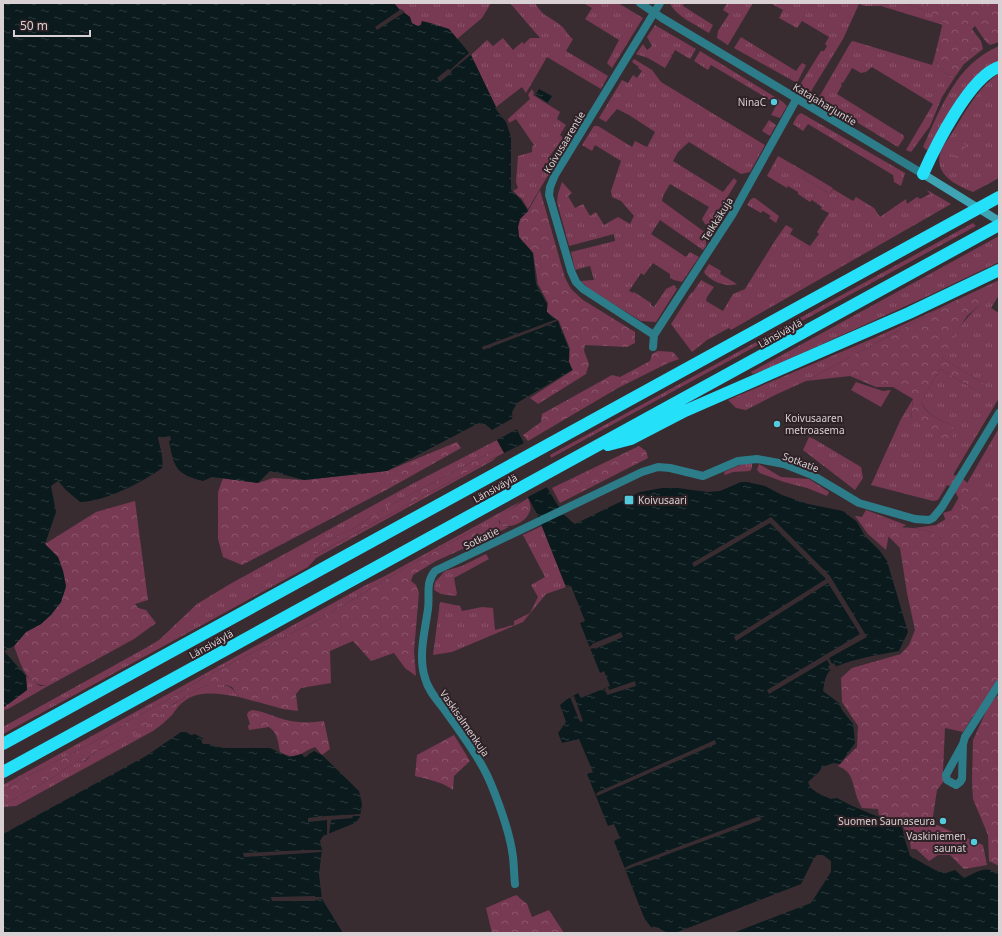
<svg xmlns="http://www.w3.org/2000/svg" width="1002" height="936" font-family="'Noto Sans',sans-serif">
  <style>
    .grass { fill: url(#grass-tufts) }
    .forest { fill: url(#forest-crowns) }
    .park { fill: #783953 }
    .water { fill: url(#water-ripples) }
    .pier { fill: #392c31 }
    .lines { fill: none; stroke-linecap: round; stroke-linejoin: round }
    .minor { stroke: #2c7c89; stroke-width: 8 }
    .tertiary { stroke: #2c7c89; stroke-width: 8 }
    .secondary { stroke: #3ea4b3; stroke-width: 8 }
    .motorway { stroke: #24e0f9; stroke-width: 12 }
    .poi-dot { fill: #54cadd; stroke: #2f2227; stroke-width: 1.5 }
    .labels { text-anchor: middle; stroke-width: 4; stroke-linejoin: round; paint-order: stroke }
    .poi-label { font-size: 10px; fill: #d9d0d3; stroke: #2f2227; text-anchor: end }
    .street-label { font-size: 10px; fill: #d9d0d3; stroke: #2f2227 }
  </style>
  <defs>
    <pattern id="grass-tufts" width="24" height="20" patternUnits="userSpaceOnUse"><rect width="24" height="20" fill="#783953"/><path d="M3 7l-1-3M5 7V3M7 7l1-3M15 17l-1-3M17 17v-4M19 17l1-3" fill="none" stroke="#8b556b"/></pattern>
    <pattern id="forest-crowns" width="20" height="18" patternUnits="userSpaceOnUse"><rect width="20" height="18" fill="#783953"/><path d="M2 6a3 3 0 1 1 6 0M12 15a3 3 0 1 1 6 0" fill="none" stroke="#8b556b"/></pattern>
    <pattern id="water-ripples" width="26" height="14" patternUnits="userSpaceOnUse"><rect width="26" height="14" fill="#0a1a1d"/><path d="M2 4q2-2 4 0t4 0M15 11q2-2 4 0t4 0" fill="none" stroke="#2d3a3d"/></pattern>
  </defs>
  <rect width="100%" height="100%" fill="#392c31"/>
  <path class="grass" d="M394,3H491L482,18L457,39L449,29L430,23L422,22L419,27L411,23L410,17L399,9Z
    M510,3H535C544,18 548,15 560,25C566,29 567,35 573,39L566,51L608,76L601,89L547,57L526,93L522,87L496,107L471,55L487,40L493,46L503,38L513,50L522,42L524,44L530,38H540Z
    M583,3H618L643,18L612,68L607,63L619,40L585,19L592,8Z
    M670,3H684L683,6L713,25L709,33C698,26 674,15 670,3Z
    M727,3H753L728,45L717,38L718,31L729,14L723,10Z
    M770,3H905L945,18L943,25L881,6H864L859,4L843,39L810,93L800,87L801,83L821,51H824L827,46L825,44L829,37L802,21L797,28L779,18L783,10Z
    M655,25L696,49L690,59L675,50L673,54L671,55L672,56L665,68L648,58L636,54L643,44L647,50L652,46L647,37Z
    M741,37L796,71L802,63L806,65L797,83L734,48Z
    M853,41L932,65L934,59L946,74L955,77L942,97L930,126L911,152L906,150L933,104L872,67L866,72L861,73L852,68L843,83L842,82L841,84L842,85L837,94L903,135L904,138L898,147L818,99L851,42Z
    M999,46V63L928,151L923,147C941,108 956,64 999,46Z
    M700,51L783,102L787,106L780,118L771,115L777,104L711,65L708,70L694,61Z
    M634,59L652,70L661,82L765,145L750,172L741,174L689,142L678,152L673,161L723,192L734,178L737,181L710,226L705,224L702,219L709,207L670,184L663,196L662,201L706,233V246L703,250L660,220L651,234L686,257L690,252L699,257L682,282L674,280L670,278V274L653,263L644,275L641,273L629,291L633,293L634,292L651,303V305L654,307L666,289L674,285L677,289L656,322L641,321L589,289L581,281L594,280L590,266L575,270L571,252L615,241L614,234L569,246L557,202L558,194L562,182L572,193L568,196L575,208L583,204L590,216L596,212L604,225L618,217L630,224L634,216L621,201L612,197L611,191L621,161L595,145L592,151L582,145L594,126H598L632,147L635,141L647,147L655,132L629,115L617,109L606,122L599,118L622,80L628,83L633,75L637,78L642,71L638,68L639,67L632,62Z
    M999,73V178L973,192C961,187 944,180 940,166C936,151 947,142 954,130C967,109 978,88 999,73Z
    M532,89L534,93L533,95L560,112L557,119L566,125L560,135L563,138L549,157L556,162L528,209L522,199L513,191L518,188L516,182L518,156L532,152V147L534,145L516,119L509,123L508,119L530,99L528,95Z
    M801,113L905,173L901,186L894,182L893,175L808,124L803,131L793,124L797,116Z
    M769,120L776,125L770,136L762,131Z
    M778,156L806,172L803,177L830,194L833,189L853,201L856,197L874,208L880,217L906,199L907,204L917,197L920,199L930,194L927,190L951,204L731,330L729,328L707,340L692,352L671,324L691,293L693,292L701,280L714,287L707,297L706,301L723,311L733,294L745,289L776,239L786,225L793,229L790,234L810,246L819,234L817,232L829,213L821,209L822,207L812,200L810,202L798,194V192L788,186L787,188L767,176Z
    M753,198H755L779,216L776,223L769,218L771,216L763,211L761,213L747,205L750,200Z
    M973,223L976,226L551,458L550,455Z
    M999,236V262L930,295L763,371L752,374L751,372Z
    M709,264L721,271L720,274L737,284C727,288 709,281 704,272Z
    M999,280V295L991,308L999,313V398L938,500L933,501L871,485L901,419L913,399L911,419L951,425C939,420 927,414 921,402L940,369L981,393L983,383L942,358C947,351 948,346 952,339C959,326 969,315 980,305V289Z
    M946,305L806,381L775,395L746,410L736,408L728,400L874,338Z
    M999,428V555L942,539L931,532L914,528L936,525L954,514L951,511Z
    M809,437L814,439L861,467L863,478L855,490L803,450Z
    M497,440L503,451L498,450L489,453L387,507L354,528L318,545L313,550L315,555L317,554L486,462L497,457L492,461L316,558L308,567L3,734V727L151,645L159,640L197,604L230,584L414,483Z
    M745,463H752V468L750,471L733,472L725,475L724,472Z
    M759,464L781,477L809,479L829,492L827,496L807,488L784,482L760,473L757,470Z
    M521,501L511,509L499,516V523L506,527H509L478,542L484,537V533L478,528L408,566L325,616L203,678L168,700L130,720L115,731L3,789V785L364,586L385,576Z
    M866,510L906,525L889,534L886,550L868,534L855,516L862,517Z
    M542,526L566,587L546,594L523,622L452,652L433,655L440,602L460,606L462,611L482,607L493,608L495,630L514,625V621L530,613L538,597L531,585L545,577L523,535Z
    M486,554L489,559L454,578L457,594L455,596L441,594L434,590L435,582L445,571L462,566Z
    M26,676L40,686H48L8,709L3,710V708L27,690Z
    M218,684C229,685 233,688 239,697C220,694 198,689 182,703C178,706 175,711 172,715C166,721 160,726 153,731L16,806L3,807V805L56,776L64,769L78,762L85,761L98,750L105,748L143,728L169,707L179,701L197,689L208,685Z"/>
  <path class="forest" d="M905,3H999V42L990,45L986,42L975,26L972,29L981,41L983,49L964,64L955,77L946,74L934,59L944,18Z
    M958,142H963L966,147L962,150L963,153L961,158H956L951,153L952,149L956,148Z
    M540,190L565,278L571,289L583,300L635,332V343L627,347L585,345L584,351L589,364L586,374L538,404L530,398L573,370L569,362L570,349L559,321L547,312L548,303L538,284L533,253L519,237L518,227L520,219L528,211Z
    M980,289V305L967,316L952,339L949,349L942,358L983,383L987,390L981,393L940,369L921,402C926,414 939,420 951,425L954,430L952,438L946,442L911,419L913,399L893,387H876L850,376L806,381L948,304Z
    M658,351L673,352L679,359L668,363L618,388L528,441L523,435L541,422L542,414L612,375L620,377L650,361L652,354Z
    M457,442L461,448L388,489L242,565L223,557L218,539V492L223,478L258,483L273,478L304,480L387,471Z
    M639,446L646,451L648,458L560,503L552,488Z
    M498,450L503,451L504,453L486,462L315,555L313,553L312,550L318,545L354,528L387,507L489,453Z
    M946,474L960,476L983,498L999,492V679L996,694L973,716L963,732L945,728L943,771L944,781L937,790L932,823L983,845L987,865L964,869L950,855H938L929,861L916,849H911L909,836L903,827L879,815L878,809L862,808C860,804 857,799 856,794C852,780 852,772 838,766L857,747L858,726L842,702L841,678L852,668L901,654L909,645L915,630L907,593L900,548L887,535L894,527L914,528L931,532L942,539L949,530L943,513L964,507L952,487L944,484V478Z
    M528,498C530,503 532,508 529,513C525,523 510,528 501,526L498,516L511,509Z
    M135,501L148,600L135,604L138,608L146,610L156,623L134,639L48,686C25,685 21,664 14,646L26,632L41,624L61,602L66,587L63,571L58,557L45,544L96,512Z
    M478,528L484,533V537L478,542L436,561L413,575L411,581L416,585L419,593L414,651L416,676L405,668L394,653L371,661L353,641L330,651L331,683L301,688L296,694L298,711L283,709L239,697L232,687L226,685H208L197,689L179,701L173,704L144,728L105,748L98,750L84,761L78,762L64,769L56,776L3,805V789L115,731L130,720L168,700L203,678L325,616L408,566Z
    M999,694V866L989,861L988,835L973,799L972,782L973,740L989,705Z
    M252,710C264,711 274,717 286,720C298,723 311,723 324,721L330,749L322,755L315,747C299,752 299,762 280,752C278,742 278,733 269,727L249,730L248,726L250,724L247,715L248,712Z
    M454,735L470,761L454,776L453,790C442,782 428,779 415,776L417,755Z
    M516,895L527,904L532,917L549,910L564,933H492L486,908Z"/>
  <path class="park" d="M806,172L833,188L830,194L803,177Z
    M769,253L785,262L781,268L765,259Z
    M856,382L883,391L891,390L881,407L851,390Z"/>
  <path class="water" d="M3,3H394L399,9L410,17L412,23L418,26L421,25L422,21L430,23L449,29L471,55L496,107L495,108L506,122L511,137V190L521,200L528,211L520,219L518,227L519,237L533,253L536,284L547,304V312L553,318L557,319L569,349V362L572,370L517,403L512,412L513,422C525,444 556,513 575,524L640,492L662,488H677L708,492L720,491L741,482H747L765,486L782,495L808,504L843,511L857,522L865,536L880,551L887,561L908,632L899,651C885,654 835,661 828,673C825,677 824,685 823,691L839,703L842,710L853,724L855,743L840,764L834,763L822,767L819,772L808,782C810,791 822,795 831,799L837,798C858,810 881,817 902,827L905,840L910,856L935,870L946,873L955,870L964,878C978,872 986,864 999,875V933H733L811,903L831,872V861L823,855H817L814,858L801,884L675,933H666V932L656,927L652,928L646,921L643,915L614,841L620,838L614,824L608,826L587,774L593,772L579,739L562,743L558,733L566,722L560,705L566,700L578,693L581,698L610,686L604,671L600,673L580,623L585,621L571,586L566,587L537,514L491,429L485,424L479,423L387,471L304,480L270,471L258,483L212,477L203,481C175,474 174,467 169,441L171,440L170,436L158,438C160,447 164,458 162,468C143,482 104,502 80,502L66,490L58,481L51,486L56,512L45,544L58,557L63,571L66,586L61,602L51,615L41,624L26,632L14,646L4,651L26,676L27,690L3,708Z
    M539,89L552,96L548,103L535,95Z
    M181,732H186L191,735L195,734L204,739L201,741L203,744H208L223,748H270L289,757L302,754L304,757H306L309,754L314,751L322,755L359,791L362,804L360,817L355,823L323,836L320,841L322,850L319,874L322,899L343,933H3V834L146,756Z"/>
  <path class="pier" d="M401,9L405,12L377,30L375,27Z
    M470,52L472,54L451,71L452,72L440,82L437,78L448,69L450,70Z
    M557,319V321L541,328L483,350L482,347Z
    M515,417V421L519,428L495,441L490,431Z
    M526,442L549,486L526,498L502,454Z
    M771,517L830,576L867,637L829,658L832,664L834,663L837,668L832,672L828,667L830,665L827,660L769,694L767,690L860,634L828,583L736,641L734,637L826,579L770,523L694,567L692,563Z
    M621,632L623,637L595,649L594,648L590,649L589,647L592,645V644Z
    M635,681L636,686L607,695L605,688L608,687L609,690Z
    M574,696L583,721L580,722L570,697Z
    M715,740L716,744L597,796L596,794L598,792Z
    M362,814V816H353L352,818L331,820L329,834H327V820L308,822V818L326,816Z
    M760,816L761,820L625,870L624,868L630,865Z
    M308,850H322L321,852L308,853L244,857L243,853Z
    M315,896V897H322V899L316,900L315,901H272L271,897Z"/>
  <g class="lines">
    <path class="minor" d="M654,335L583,289L576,282L571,271L549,195L550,187L555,175L660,3
      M653,347L654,335L732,215L797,98
      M963,744L962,779L960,782L956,785L947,780L946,775L963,744L965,737L999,684
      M515,884C514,875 514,866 513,857C510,832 500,806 491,784C481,759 460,732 444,709C437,700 428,690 425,678C418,656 425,631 428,609C430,595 425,583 435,571L642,472L658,467L670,468L703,476L738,461L757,459L784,464L812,475L859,503L915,519L929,520L933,518L942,507L999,413"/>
    <path class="tertiary" d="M640,3L662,18L923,174"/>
    <path class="secondary" d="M923,174L999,221"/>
    <path class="motorway" d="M923,174C935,147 970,76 999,67
      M608,445L631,439L685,411L909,313L999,270
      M3,744L999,197
      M3,772L999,225"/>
  </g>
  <g class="poi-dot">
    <circle cx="774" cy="102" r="4"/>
    <circle cx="777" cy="424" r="4"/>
    <rect x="624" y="495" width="10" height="10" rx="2"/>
    <circle cx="943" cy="821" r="4"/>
    <circle cx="974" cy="842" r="4"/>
  </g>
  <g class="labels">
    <g class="poi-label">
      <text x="766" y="106">NinaC</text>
      <text x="785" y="422" text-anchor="start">Koivusaaren<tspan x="785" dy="12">metroasema</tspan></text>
      <text x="638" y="504" text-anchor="start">Koivusaari</text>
      <text x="935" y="825">Suomen Saunaseura</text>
      <text x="966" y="840">Vaskiniemen<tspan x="966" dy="12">saunat</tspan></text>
    </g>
    <g class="street-label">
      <text transform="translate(825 104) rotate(31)" y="4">Katajaharjuntie</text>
      <text transform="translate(564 142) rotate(-59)" y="4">Koivusaarentie</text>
      <text transform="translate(717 219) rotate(-58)" y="4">Telkkäkuja</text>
      <text transform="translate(780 333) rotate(-29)" y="4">Länsiväylä</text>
      <text transform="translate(801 462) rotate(21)" y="4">Sotkatie</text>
      <text transform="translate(495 488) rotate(-29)" y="4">Länsiväylä</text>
      <text transform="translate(481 538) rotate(-26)" y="4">Sotkatie</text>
      <text transform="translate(211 644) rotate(-29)" y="4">Länsiväylä</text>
      <text transform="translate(465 723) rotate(55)" y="4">Vaskisalmenkuja</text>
    </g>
  </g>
  <rect width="1002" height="936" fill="none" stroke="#d9d0d3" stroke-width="8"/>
  <path d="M14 30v6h76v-6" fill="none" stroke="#d9d0d3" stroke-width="2"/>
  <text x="20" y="30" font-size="12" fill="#d9d0d3" stroke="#2f2227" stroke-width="3" paint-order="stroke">50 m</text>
</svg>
